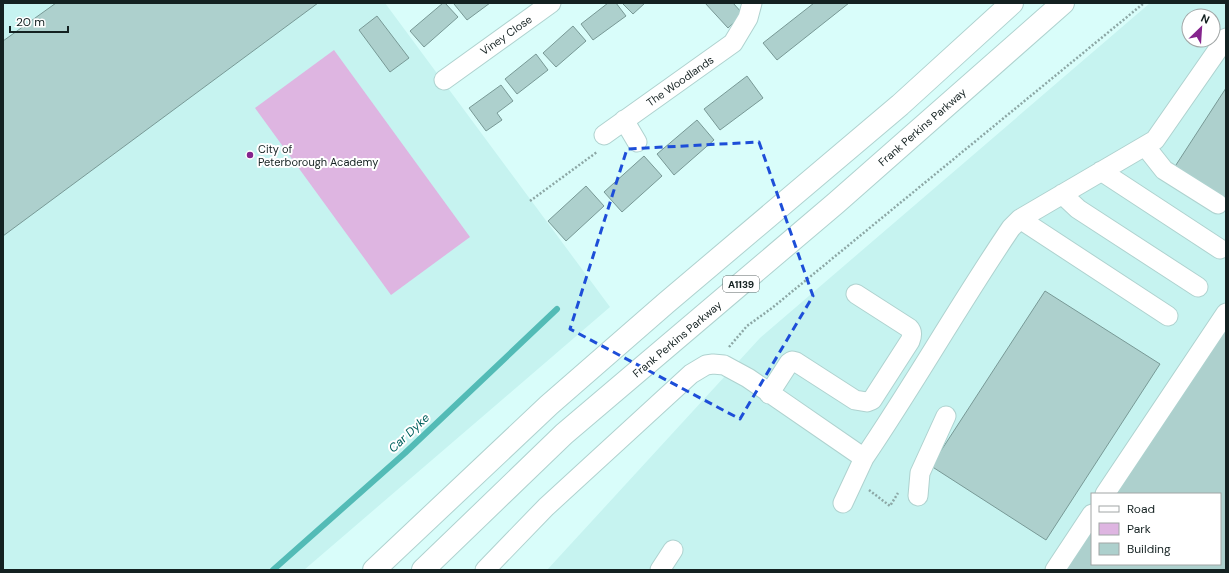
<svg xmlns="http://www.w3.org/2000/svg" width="1229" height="573" font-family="'DM Sans',sans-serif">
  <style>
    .built { fill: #c6f3f0; fill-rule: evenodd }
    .green { fill: #deb5e1 }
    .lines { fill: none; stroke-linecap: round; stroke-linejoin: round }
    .stream { stroke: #53bbb6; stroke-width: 6 }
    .building { fill: #add0cd; stroke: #789996 }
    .minor-casing { stroke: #afd2cf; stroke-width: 21 }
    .highway-casing { stroke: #afd2cf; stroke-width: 24 }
    .path { stroke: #8ca7a5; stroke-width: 2.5; stroke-dasharray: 2 2; stroke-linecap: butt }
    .minor { stroke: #fff; stroke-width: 19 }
    .highway { stroke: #fff; stroke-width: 22 }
    .marked { fill: none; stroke: #1d4ed8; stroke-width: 3; stroke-dasharray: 8 5; stroke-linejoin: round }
    .poi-dot { fill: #85248d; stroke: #fff; stroke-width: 1.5 }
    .labels { text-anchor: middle; stroke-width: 4; stroke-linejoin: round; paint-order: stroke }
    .shield { fill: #fff; stroke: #5a6464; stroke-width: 1 }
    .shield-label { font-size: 10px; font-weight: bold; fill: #142121 }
    .street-label { font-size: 11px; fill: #142121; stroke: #fff }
    .poi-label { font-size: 11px; fill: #142121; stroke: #fff; text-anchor: start }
    .water-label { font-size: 12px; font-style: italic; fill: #00605d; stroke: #fff }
  </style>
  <rect width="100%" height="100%" fill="#d9fdfa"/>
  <path class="built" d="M3,3H385L610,307L304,570H3Z
    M1150,3H1226V570H547L760,338ZM1189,16H1213V40H1189ZM1092,494H1220V564H1092Z"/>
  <path class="green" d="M334,50L470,237L391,295L255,108Z"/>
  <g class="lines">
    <path class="stream" d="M273,570L405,453L557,309"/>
  </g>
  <path class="building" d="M56,3H318L3,236V41Z
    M443,3H445L458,17L424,47L410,31Z
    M455,3H490L467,20L454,4Z
    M608,3H616L626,16L593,40L581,24Z
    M622,3H645L633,14Z
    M705,3H733L743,14L728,28Z
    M814,3H849L777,60L763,43Z
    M377,16L409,58L390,72L359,30Z
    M573,26L586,41L556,67L543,53Z
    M536,54L548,70L517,94L505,79Z
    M747,76L763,98L720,130L704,109Z
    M501,85L513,101L497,113L502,120L486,131L469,108Z
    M1226,88V202L1174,168Z
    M697,120L714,140L674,175L657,154Z
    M644,156L662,176L622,212L604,192Z
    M586,186L604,206L566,241L548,221Z
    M1045,291L1160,364L1046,540L931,466Z
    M1226,317V570H1061L1092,523V564H1220V494H1111Z"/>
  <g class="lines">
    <g class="minor-casing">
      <path id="minor" d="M444,80L551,3
        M624,120L637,142
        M604,135L733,43L748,18L752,3
        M1145,146L1164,170L1218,204
        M1101,171L1220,249
        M1062,194L1078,209L1198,287
        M1020,219L1168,316
        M769,394L789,363L792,361L796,362L855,400L867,402L872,400L910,341C912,336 913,332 909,328L856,294
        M1105,494L1226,313
        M918,496L920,473L946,416
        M843,503L864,458
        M485,570L546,507L691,374L706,365L713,364L724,365L748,378L864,458C915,383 960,303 1011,228L1020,219L1155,140L1226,38
        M660,570L673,550
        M1055,570L1092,514"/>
    </g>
    <g class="highway-casing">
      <path id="highway" d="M374,570L549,405L666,303L900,105L1012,3
        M423,570L564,434L836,203L1063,3"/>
    </g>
    <path class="path" d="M530,201L597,152
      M729,347L747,326L772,308L1144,3
      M869,490L890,506L898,493"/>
    <use href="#minor" class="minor"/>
    <use href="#highway" class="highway"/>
  </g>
  <path class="marked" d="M759,142L813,296L740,419L570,329L627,149Z"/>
  <circle class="poi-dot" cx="250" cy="155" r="4"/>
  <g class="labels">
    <rect class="shield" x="723" y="276" width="36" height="16" rx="3"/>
    <g class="shield-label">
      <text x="741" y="288">A1139</text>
    </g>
    <g class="street-label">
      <text transform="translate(506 35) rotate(-35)" y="4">Viney Close</text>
      <text transform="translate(680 81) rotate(-35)" y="4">The Woodlands</text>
      <text transform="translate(922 127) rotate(-41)" y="4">Frank Perkins Parkway</text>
      <text transform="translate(677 339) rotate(-40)" y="4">Frank Perkins Parkway</text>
    </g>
    <g class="poi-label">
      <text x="258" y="153">City of<tspan x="258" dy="13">Peterborough Academy</tspan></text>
    </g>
    <g class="water-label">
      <text transform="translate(409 433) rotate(-43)" y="4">Car Dyke</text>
    </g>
  </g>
  <rect width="1229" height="573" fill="none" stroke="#142121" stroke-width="8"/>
  <rect x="1091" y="493" width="130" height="72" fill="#ffffff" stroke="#a1a6a6"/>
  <rect x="1099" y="506" width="20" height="6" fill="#ffffff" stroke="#a1a6a6"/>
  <text x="1127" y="513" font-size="12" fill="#142121">Road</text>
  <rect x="1099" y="523" width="20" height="12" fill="#deb5e1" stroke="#a1a6a6"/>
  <text x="1127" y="533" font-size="12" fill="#142121">Park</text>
  <rect x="1099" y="543" width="20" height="12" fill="#add0cd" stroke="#a1a6a6"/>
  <text x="1127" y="553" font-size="12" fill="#142121">Building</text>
  <g transform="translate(1201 28) rotate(25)"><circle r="19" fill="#ffffff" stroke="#a1a6a6"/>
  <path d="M0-3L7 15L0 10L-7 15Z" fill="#85248d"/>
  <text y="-6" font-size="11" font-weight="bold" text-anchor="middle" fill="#142121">N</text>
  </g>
  <path d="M10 26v6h58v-6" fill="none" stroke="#142121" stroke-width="2"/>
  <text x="16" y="26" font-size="12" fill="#142121" stroke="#ffffff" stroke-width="3" paint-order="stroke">20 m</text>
</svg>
